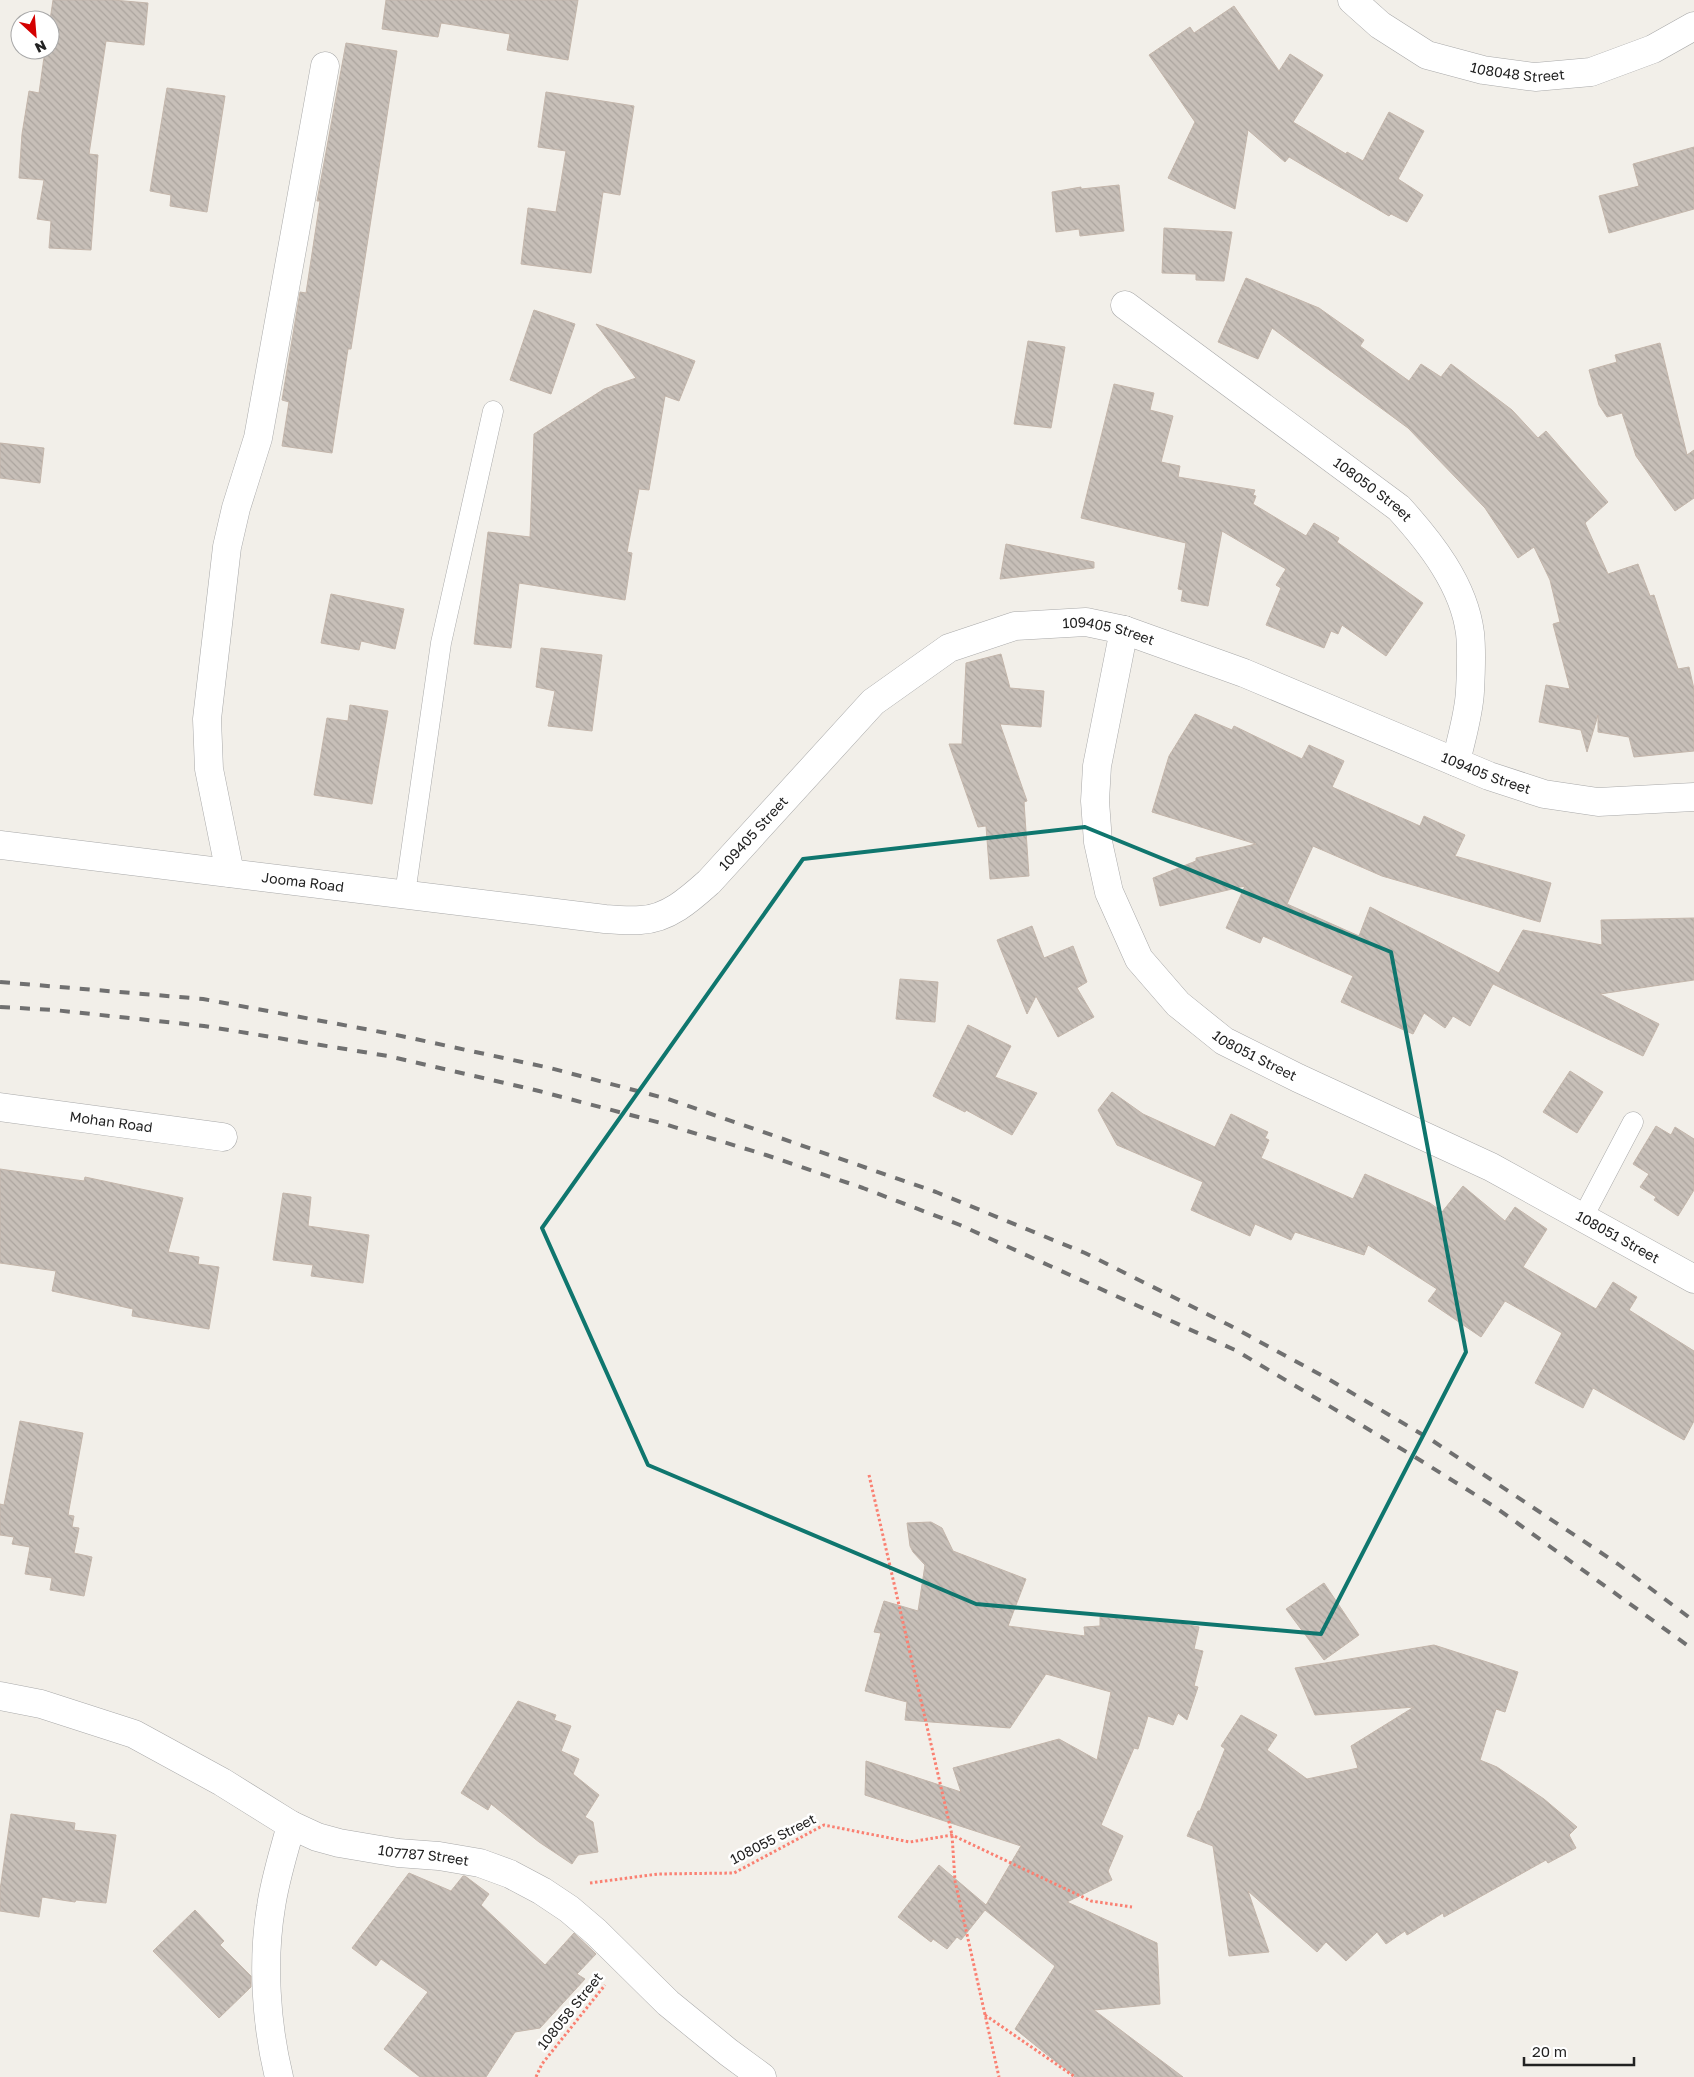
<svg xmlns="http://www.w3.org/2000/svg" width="1694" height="2077" font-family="'Golos Text',sans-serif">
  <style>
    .building { fill: url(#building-back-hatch); stroke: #c4b6ab }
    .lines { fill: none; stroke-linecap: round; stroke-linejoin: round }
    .lane-casing { stroke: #a9a9a9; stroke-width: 21 }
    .street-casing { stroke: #a9a9a9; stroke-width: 29 }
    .path { stroke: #fa8072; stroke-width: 3; stroke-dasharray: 2.5 2.5; stroke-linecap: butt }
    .lane { stroke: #fff; stroke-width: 20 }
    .street { stroke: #fff; stroke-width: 28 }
    .rail { stroke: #707070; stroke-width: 4; stroke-dasharray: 10 10; stroke-linecap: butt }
    .marked { fill: none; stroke: #0f766e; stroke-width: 4; stroke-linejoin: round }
    .labels { text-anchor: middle; stroke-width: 5; stroke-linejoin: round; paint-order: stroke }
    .street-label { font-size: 14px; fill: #222; stroke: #fff }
  </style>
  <defs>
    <pattern id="building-back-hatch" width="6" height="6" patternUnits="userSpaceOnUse" patternTransform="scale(1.25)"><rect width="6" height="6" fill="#c7bfb8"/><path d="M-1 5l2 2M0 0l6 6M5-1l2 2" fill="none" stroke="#aba49e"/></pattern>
  </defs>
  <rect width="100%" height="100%" fill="#f2efe9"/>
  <path class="building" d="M53,0H113L148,3L144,45L106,41L89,154L98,155L91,250L49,248L51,221L37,219L44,180L19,178L22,134L29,91L39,93L45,50H50V20Z
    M386,0H578L568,60L507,50L510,34L441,23L438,37L382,29Z
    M1234,6L1279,71L1290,54L1323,75L1293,122L1346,154L1347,152L1363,161L1389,112L1424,131L1398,179L1423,195L1407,222L1391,214L1389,216L1289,157L1285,162L1248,130L1235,209L1168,178L1195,122L1149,55L1190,27L1194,33Z
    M346,43L397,51L351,349H348L332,453L282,446L289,402L282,400L300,292L306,293L320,201H317Z
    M167,88L225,96L207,212L170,206L171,195L150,191Z
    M546,92L634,106L620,195L603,192L591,273L521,264L528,208L556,212L566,151L538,147Z
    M1694,147V209L1609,233L1599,196L1639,186L1633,164Z
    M1119,185L1124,231L1080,236L1079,229L1056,232L1052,192L1081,187V189Z
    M1164,228L1232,232L1224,281L1196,280V274L1162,273Z
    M1246,278L1319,308L1364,340L1360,346L1409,381L1421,364L1441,377L1451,364L1512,410L1538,438L1546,431L1608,502L1585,523L1608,574L1638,564L1650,596L1654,595L1678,669L1689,667L1694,689V751L1634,757L1629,737L1598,732V715L1587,752L1581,730L1539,722L1546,685L1570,689L1553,624L1560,622L1550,580L1534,547L1518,558L1485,508L1408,428L1272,328L1258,359L1218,342Z
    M534,310L575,324L551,394L510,380Z
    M596,324L695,361L679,401L665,396L649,490L639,489L627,552L632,553L625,600L519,583L511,648L474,644L488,532L530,537L534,434L604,389L636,378Z
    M1028,341L1065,347L1051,428L1014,424Z
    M1660,343L1687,455L1694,450V498L1675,511L1636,456L1622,413L1607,417L1599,405L1589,370L1617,362L1615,355Z
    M1114,384L1154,393L1150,410L1173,416L1161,462L1180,466L1178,477L1255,490L1253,495L1256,496L1253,504L1306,536L1314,523L1339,538L1337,542L1423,603L1386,656L1342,625L1338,634L1331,631L1324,648L1266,625L1281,588L1276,585L1286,569L1222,531L1208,606L1181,601L1183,590L1178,589L1186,543L1081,518Z
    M0,443L44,448L40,483L0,478Z
    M1006,544L1094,562V568L1000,579Z
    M331,594L404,609L395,649L361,641L359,650L321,643Z
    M541,648L602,655L592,731L548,726L555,691L536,687Z
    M1001,654L1010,688L1044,691L1041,727L1000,724L1027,801L1024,802L1029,876L990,879L986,826L978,827L949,744H962L966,663Z
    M350,705L388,711L372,804L314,795L327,718L348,721Z
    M1195,714L1232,730L1234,726L1302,759L1309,745L1344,761L1332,787L1420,826L1424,816L1465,835L1455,856L1551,883L1540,922L1382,876L1313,846L1287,904L1359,936L1370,907L1499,973L1523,930L1602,945L1601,920L1694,918V980L1600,994L1659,1024L1643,1056L1493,984L1470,1026L1453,1016L1445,1028L1424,1013L1413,1034L1341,1002L1353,976L1263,936L1260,943L1226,928L1245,886L1160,906L1153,878L1196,861V858L1256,844L1152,812L1169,756Z
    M1032,926L1044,958L1073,946L1087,982L1077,988L1094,1017L1058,1037L1036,996L1027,1014L997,940Z
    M900,979L938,982L935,1022L896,1019Z
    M968,1025L1011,1046L995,1077L1037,1093L1012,1135L966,1110L965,1112L933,1096Z
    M1570,1071L1603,1092L1577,1133L1543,1112Z
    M1112,1092L1143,1114L1215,1147L1231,1114L1268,1132L1265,1138L1269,1140L1261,1158L1353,1199L1365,1174L1430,1203L1442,1212L1463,1186L1505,1221L1515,1207L1547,1229L1523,1267L1596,1309L1613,1282L1637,1297L1629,1310L1694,1351V1421L1684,1440L1593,1388L1583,1408L1535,1383L1562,1333L1505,1301L1481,1337L1428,1301L1437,1289L1368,1245L1364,1255L1295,1232L1291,1240L1255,1224L1250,1236L1191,1210L1203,1182L1117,1145L1098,1110Z
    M1656,1126L1671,1135L1675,1127L1694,1139V1190L1678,1216L1654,1200L1656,1197L1640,1187L1649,1174L1633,1164Z
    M0,1169L84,1181L85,1177L183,1198L168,1252L199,1257L198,1264L219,1267L209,1329L132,1316L133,1309L52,1291L56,1271L0,1263Z
    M283,1193L311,1197L308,1226L369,1235L363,1283L311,1276L313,1265L273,1260Z
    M20,1421L83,1433L68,1515L74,1516L72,1527L79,1528L74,1553L92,1557L84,1596L50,1590L52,1578L25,1574L30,1547L12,1544L14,1537L0,1535V1504L4,1505Z
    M931,1522L942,1528L953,1551L1026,1579L1008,1626L1085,1636L1084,1627L1100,1626V1617L1158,1619L1199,1627L1194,1649L1203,1651L1194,1686L1198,1687L1187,1720L1178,1713L1173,1725L1148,1716L1138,1749L1134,1748L1101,1825L1123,1836L1108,1871L1112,1880L1067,1902L1157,1943L1160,2004L1094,2010L1183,2077H1075L1015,2029L1055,1966L985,1910L961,1940L957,1937L947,1949L933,1939L931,1942L898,1917L939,1865L986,1905L1021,1846L865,1795L866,1761L961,1792L953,1768L1059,1739L1097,1760L1111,1692L1046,1674L1010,1728L905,1720L907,1702L865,1691L881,1633L874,1632L884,1601L918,1611L925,1565L913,1552L910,1546L907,1523Z
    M1324,1583L1359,1635L1324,1660L1286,1609Z
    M1434,1645L1518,1672L1505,1712L1496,1709L1480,1760L1497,1767L1544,1799L1577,1827L1569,1835L1576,1848L1548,1863L1546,1860L1444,1917L1443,1913L1407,1935L1405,1931L1386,1944L1377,1932L1346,1961L1326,1942L1317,1952L1248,1891L1269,1952L1229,1956L1213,1846L1187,1836L1198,1811H1200L1225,1749L1221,1746L1241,1715L1277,1735L1267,1750L1307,1779L1358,1768L1351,1746L1414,1707L1315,1715L1295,1668Z
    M518,1701L556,1715L554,1720L571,1726L561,1751L579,1759L573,1774L599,1795L585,1817L593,1822L598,1852L578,1855L572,1864L539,1842L491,1804L488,1810L461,1793Z
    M11,1814L75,1823L74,1830L116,1835L106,1903L76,1900L75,1902L42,1897L39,1917L0,1911V1890Z
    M409,1873L451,1891L463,1876H465L489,1894L481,1905L545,1965L574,1933L596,1954L577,1974L585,1979L540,2028L515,2032L486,2077H420L384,2049L428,1992L381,1959L376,1966L352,1948Z
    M195,1910L224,1941L220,1945L251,1976V1987L219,2018L153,1951Z"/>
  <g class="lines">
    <g class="lane-casing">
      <path id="lane" d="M405,894L441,643L493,411
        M1583,1217L1633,1122"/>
    </g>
    <g class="street-casing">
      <g id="street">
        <path id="s1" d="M1352,0L1380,25L1427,55L1483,70L1535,77L1591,72L1653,49L1694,26"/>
        <path id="s2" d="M1125,305L1399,508C1430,542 1464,585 1470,633C1472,651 1471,672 1470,691C1469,714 1461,739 1456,762"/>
        <path id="s3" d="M1124,630L1097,766L1095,801L1098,842L1109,892L1139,959L1178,1004L1224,1041L1298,1078L1491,1167L1694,1279"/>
        <path id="s4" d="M0,845L605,919C617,920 629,921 641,920C668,919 690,899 709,882L873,702L949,648L1015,626L1086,622L1124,630L1244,673L1489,776L1544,794L1598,802L1694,797"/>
        <path d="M230,873L209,769L207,719L227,547L236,508L258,438L325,66"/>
        <path id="s5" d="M0,1107L223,1137"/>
        <path id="s6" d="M0,1696L41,1704L134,1734L222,1782L291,1825L317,1837L339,1843L398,1853L439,1856L480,1863L510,1874L542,1891L569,1909L596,1932L668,2003L728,2052L762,2077"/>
        <path d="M279,2077C266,2024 262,1961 271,1907C275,1879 284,1852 291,1825"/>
      </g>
    </g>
    <path class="path" d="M869,1475L952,1835L955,1881L999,2077
      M590,1883L658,1874L734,1873L824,1825L910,1842L952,1835L1091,1901L1132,1907
      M985,2015L1075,2077
      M536,2077L542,2064L605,1985"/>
    <use href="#lane" class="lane"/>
    <use href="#street" class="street"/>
    <path class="rail" d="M0,982L203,999L392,1034L550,1068L668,1099L936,1192L1085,1253L1229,1325L1330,1380L1430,1439L1618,1564L1694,1621
      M0,1007L54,1010L204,1026L388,1056L539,1091L661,1123L766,1155L863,1188L960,1225L1235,1350L1415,1457L1495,1507L1694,1650"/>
  </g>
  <path class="marked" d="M1085,827L1391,952L1466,1352L1321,1634L976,1604L648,1465L542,1228L803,859Z"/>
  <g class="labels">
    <g class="street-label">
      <text dy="5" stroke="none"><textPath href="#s1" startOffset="186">108048 Street</textPath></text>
      <text dy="5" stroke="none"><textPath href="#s2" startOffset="309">108050 Street</textPath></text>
      <text dy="5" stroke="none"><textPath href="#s4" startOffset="1226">109405 Street</textPath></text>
      <text dy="5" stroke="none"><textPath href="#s4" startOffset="1631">109405 Street</textPath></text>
      <text dy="5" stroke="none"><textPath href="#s4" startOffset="791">109405 Street</textPath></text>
      <text dy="5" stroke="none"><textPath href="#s4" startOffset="305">Jooma Road</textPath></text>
      <text dy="5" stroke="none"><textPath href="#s3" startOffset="492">108051 Street</textPath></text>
      <text dy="5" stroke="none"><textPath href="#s5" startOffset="112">Mohan Road</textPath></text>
      <text dy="5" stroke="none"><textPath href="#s3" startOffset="898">108051 Street</textPath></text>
      <text transform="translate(773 1839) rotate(-27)" y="5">108055 Street</text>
      <text dy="5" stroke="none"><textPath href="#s6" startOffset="458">107787 Street</textPath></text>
      <text transform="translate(570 2011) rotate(-51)" y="5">108058 Street</text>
    </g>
  </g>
  <g transform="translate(35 35) rotate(154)"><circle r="24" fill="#ffffff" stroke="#a7a7a7"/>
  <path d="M0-4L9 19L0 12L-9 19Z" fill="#d40000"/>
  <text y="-8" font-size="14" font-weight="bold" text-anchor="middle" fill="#222222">N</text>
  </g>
  <path d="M1524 2057v8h110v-8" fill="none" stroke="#222222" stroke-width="2.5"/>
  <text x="1532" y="2057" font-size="15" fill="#222222" stroke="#ffffff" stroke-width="4" paint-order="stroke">20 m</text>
</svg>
